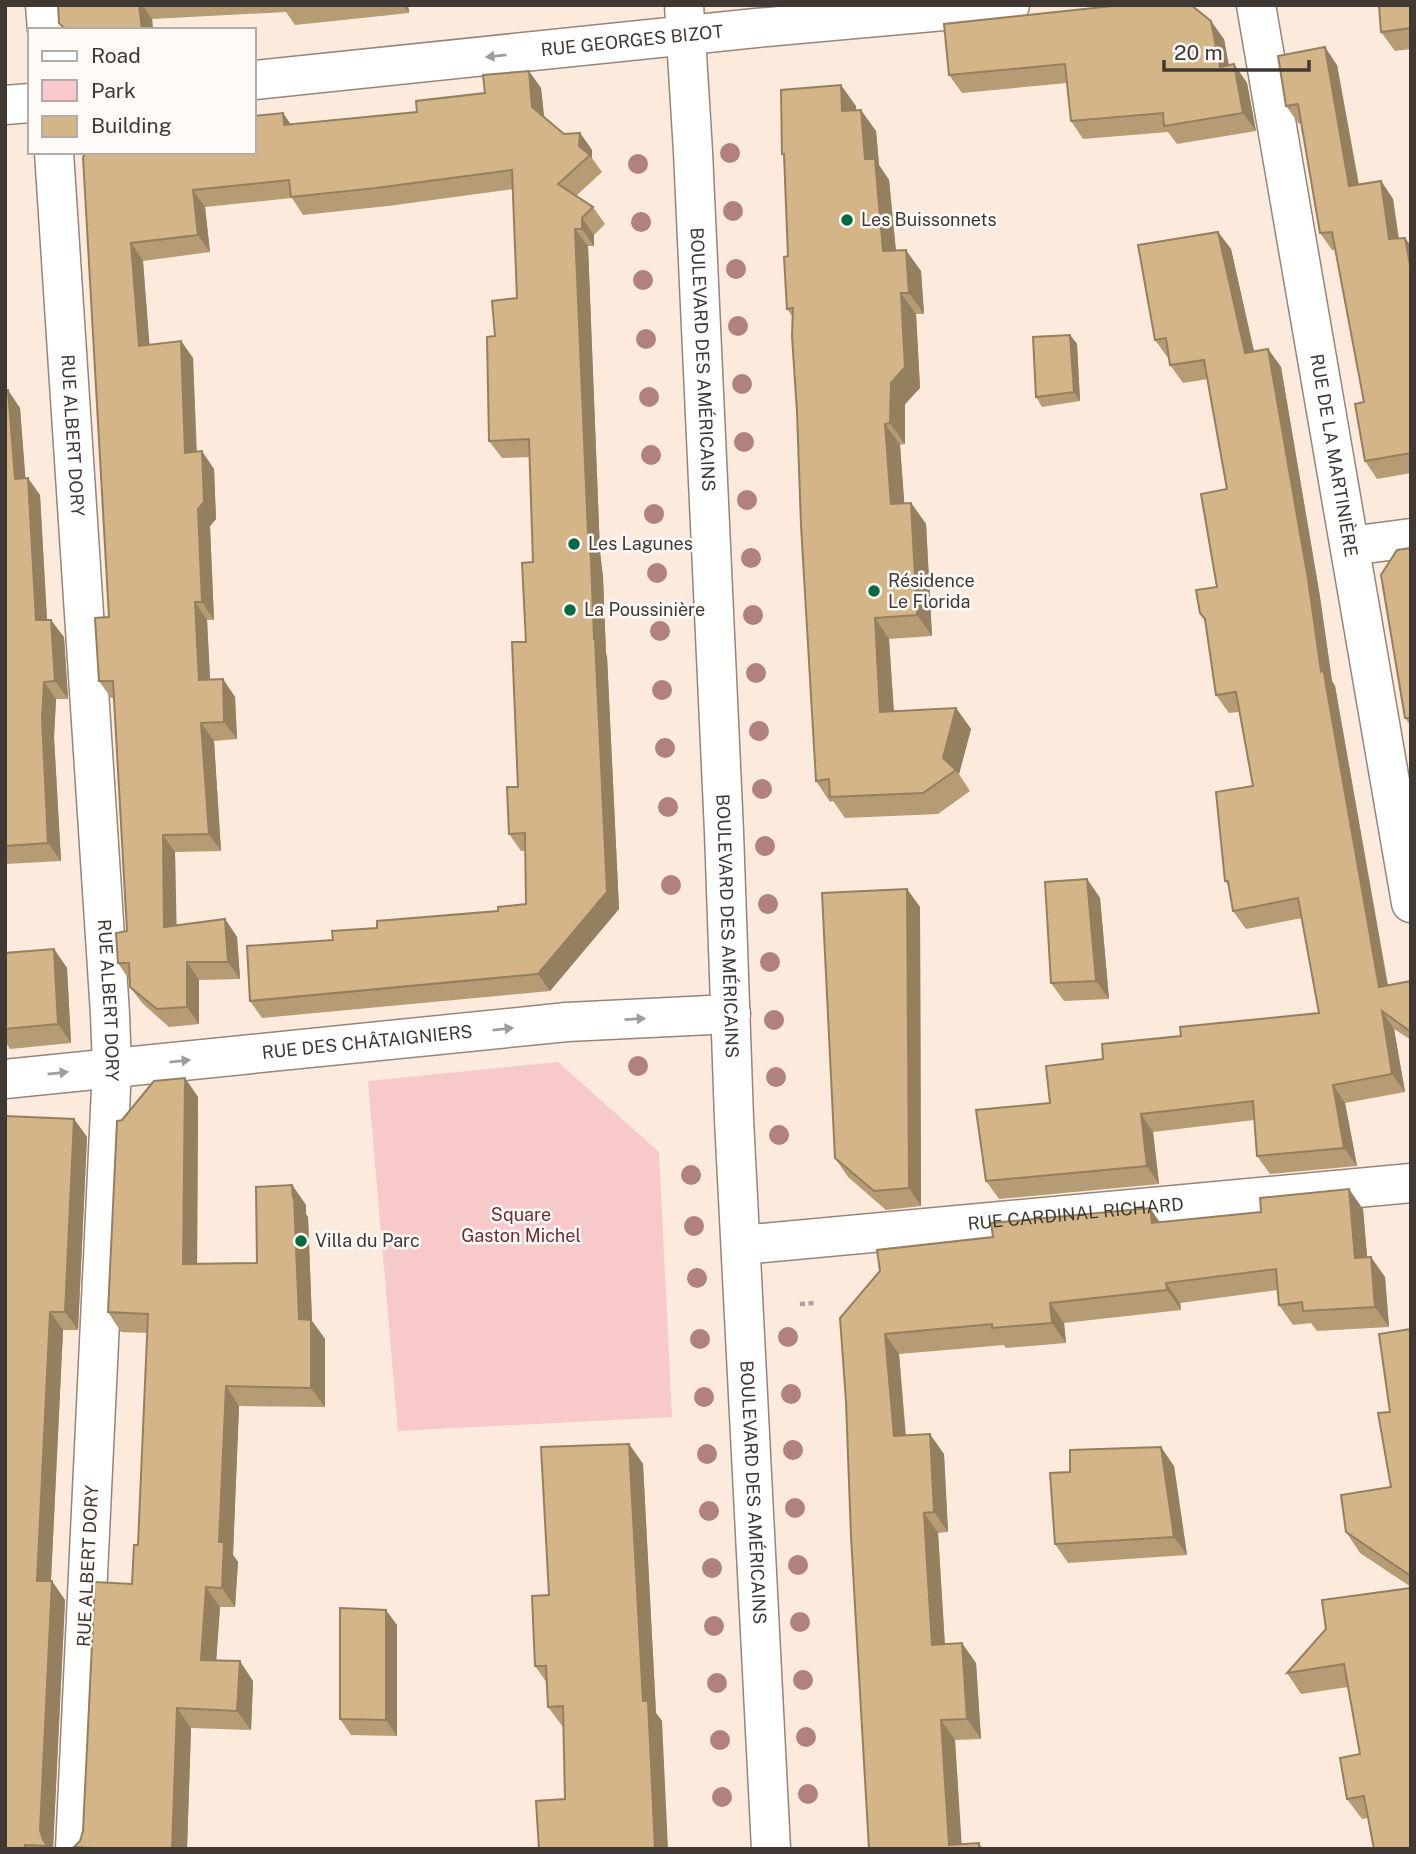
<svg xmlns="http://www.w3.org/2000/svg" width="1416" height="1854" font-family="'Public Sans',sans-serif">
  <style>
    .green { fill: #f8c9ca }
    .lines { fill: none; stroke-linecap: round; stroke-linejoin: round }
    .minor-casing { stroke: #968579; stroke-width: 41 }
    .path { stroke: #afa198; stroke-width: 4.5; stroke-dasharray: 5 3.5; stroke-linecap: butt }
    .minor { stroke: #fff; stroke-width: 38 }
    .tree { fill: #b0817e }
    .wall { fill: #b69c75 }
    .shaded-wall { fill: #947f5f }
    .building { fill: #d4b588; stroke: #947f5f; stroke-width: 2 }
    .oneway { fill: #a09c99 }
    .poi-dot { fill: #046b40; stroke: #fefaf7; stroke-width: 2.5 }
    .labels { text-anchor: middle; stroke-width: 5; stroke-linejoin: round; paint-order: stroke }
    .street-label { font-size: 18px; fill: #403833; stroke: #fefaf7 }
    .poi-label { font-size: 18px; fill: #403833; stroke: #fefaf7; text-anchor: start }
    .park-label { font-size: 18px; fill: #712b31; stroke: #fefaf7 }
  </style>
  <rect width="100%" height="100%" fill="#fceadd"/>
  <path class="green" d="M558,1062L659,1152L672,1417L398,1431L368,1081Z"/>
  <g class="lines">
    <g class="minor-casing">
      <g id="minor">
        <path d="M45,5L47,30"/>
        <path id="s1" d="M684,5L693,152L724,832L734,1119L771,1849"/>
        <path id="s2" d="M1256,5L1411,903"/>
        <path id="s3" d="M254,80L756,28L1010,5"/>
        <path d="M5,105L30,103"/>
        <path id="s4" d="M54,152L110,1014L112,1068L75,1849"/>
        <path d="M1350,546L1411,538"/>
        <path id="s5" d="M5,1079L567,1022L731,1014"/>
        <path id="s6" d="M741,1245L1411,1183"/>
      </g>
    </g>
    <path class="path" d="M800,1304L814,1303"/>
    <use href="#minor" class="minor"/>
  </g>
  <g class="tree">
    <circle cx="730" cy="153" r="10"/>
    <circle cx="638" cy="164" r="10"/>
    <circle cx="733" cy="211" r="10"/>
    <circle cx="641" cy="222" r="10"/>
    <circle cx="736" cy="269" r="10"/>
    <circle cx="643" cy="280" r="10"/>
    <circle cx="738" cy="326" r="10"/>
    <circle cx="646" cy="339" r="10"/>
    <circle cx="742" cy="384" r="10"/>
    <circle cx="649" cy="397" r="10"/>
    <circle cx="744" cy="442" r="10"/>
    <circle cx="651" cy="455" r="10"/>
    <circle cx="747" cy="500" r="10"/>
    <circle cx="654" cy="514" r="10"/>
    <circle cx="751" cy="558" r="10"/>
    <circle cx="657" cy="573" r="10"/>
    <circle cx="753" cy="615" r="10"/>
    <circle cx="660" cy="631" r="10"/>
    <circle cx="756" cy="673" r="10"/>
    <circle cx="662" cy="690" r="10"/>
    <circle cx="759" cy="731" r="10"/>
    <circle cx="665" cy="748" r="10"/>
    <circle cx="762" cy="789" r="10"/>
    <circle cx="668" cy="807" r="10"/>
    <circle cx="765" cy="846" r="10"/>
    <circle cx="671" cy="885" r="10"/>
    <circle cx="768" cy="904" r="10"/>
    <circle cx="770" cy="962" r="10"/>
    <circle cx="774" cy="1020" r="10"/>
    <circle cx="638" cy="1066" r="10"/>
    <circle cx="776" cy="1077" r="10"/>
    <circle cx="779" cy="1135" r="10"/>
    <circle cx="691" cy="1175" r="10"/>
    <circle cx="694" cy="1226" r="10"/>
    <circle cx="697" cy="1278" r="10"/>
    <circle cx="788" cy="1337" r="10"/>
    <circle cx="700" cy="1339" r="10"/>
    <circle cx="791" cy="1394" r="10"/>
    <circle cx="704" cy="1397" r="10"/>
    <circle cx="793" cy="1450" r="10"/>
    <circle cx="707" cy="1454" r="10"/>
    <circle cx="795" cy="1508" r="10"/>
    <circle cx="709" cy="1511" r="10"/>
    <circle cx="798" cy="1565" r="10"/>
    <circle cx="712" cy="1568" r="10"/>
    <circle cx="800" cy="1622" r="10"/>
    <circle cx="714" cy="1626" r="10"/>
    <circle cx="803" cy="1680" r="10"/>
    <circle cx="717" cy="1683" r="10"/>
    <circle cx="806" cy="1737" r="10"/>
    <circle cx="720" cy="1740" r="10"/>
    <circle cx="808" cy="1794" r="10"/>
    <circle cx="722" cy="1797" r="10"/>
  </g>
  <path class="wall" d="M58,5H408L409,13L295,25L286,12L152,19L153,30H64L59,23Z
    M1411,5V49L1395,51L1381,32Z
    M1224,39L1229,65L1234,64L1247,83L1256,131L1177,144L1168,132L1083,139L1071,121L1067,83L962,93L949,75Z
    M1337,65L1359,184L1381,181L1393,199L1399,239L1411,246V473L1377,479L1365,461L1364,402L1335,250H1332L1320,233L1301,123L1299,124L1286,106Z
    M541,88L544,117L564,134L580,133L592,150V158L602,172L576,196L593,207L605,224L594,235V246H588L600,552L603,577L606,654L607,656L619,909L550,991L262,1018L250,1001L333,940L377,928L498,911L526,904V851H521L509,834L518,787L526,642L533,562L530,457L502,458L489,441L495,336L517,298L513,189L388,206L303,215L292,198L205,207L210,252L143,261L149,345L181,341L193,358L197,452L214,469L216,519L210,526L214,620H207L210,680L223,679L235,697L237,739L214,741L221,851L175,852L176,925L225,919L237,937L240,979L199,980V1024L169,1027L143,1004L130,987V981L118,963L127,931L114,698H111L99,681L109,617L87,152L283,113L291,125L417,112Z
    M856,106V110L876,131L879,165L889,180L896,251L921,271L924,314H916L920,388L905,404V444L900,445L904,503H911L926,524L932,636L889,639L894,711L956,708L971,729L959,774L970,791L938,814L845,818L833,801L830,802L816,781L792,316L787,309L788,256L784,156L782,154Z
    M1218,232L1231,249L1254,351L1268,349L1281,367L1320,597L1332,681L1335,686L1388,985L1411,981V1040L1394,1029L1405,1092L1345,1103L1357,1166L1270,1174L1257,1156L1254,1120L1153,1132L1159,1184L999,1199L986,1181L1050,1103L1103,1059L1181,1036L1319,1013L1302,918L1246,929L1233,911L1229,887L1225,881L1253,786L1239,712L1229,713L1216,695L1217,587L1227,489L1208,379L1183,383L1170,365L1169,358H1168L1155,340Z
    M1070,335L1077,344L1080,401L1042,407L1036,397Z
    M5,390L20,408L25,478L40,495L47,620L64,637L68,699H56L54,737L61,861L5,864Z
    M1411,548V726L1405,718Z
    M1087,879L1100,898L1109,999L1064,1001L1051,983Z
    M907,889L920,907L921,1206L886,1210L848,1177L835,1158Z
    M54,949L67,968L71,1043L10,1049L5,1041V953Z
    M185,1078L198,1097L197,1264L257,1263L292,1185L306,1205V1214L308,1217L312,1321L325,1339V1407L239,1406L233,1555L238,1562L235,1607H220L216,1660L253,1681L251,1730L191,1728L187,1849H76L74,1847L80,1841L83,1831L132,1584L138,1545L148,1333L121,1332L108,1312L122,1120Z
    M5,1116L74,1119L87,1137L78,1330H63L51,1581L65,1600L53,1849H5Z
    M1363,1209L1367,1257L1385,1277L1389,1327L1317,1331L1311,1323L1293,1325L1279,1305L1278,1290L1180,1303L1181,1310L1064,1323L1066,1343L1006,1348L1004,1345L899,1354L906,1435L944,1454L948,1532L938,1533L945,1644L976,1663L981,1739L955,1740L961,1844L979,1843L983,1849H869L846,1401L840,1318L1160,1222Z
    M1411,1329V1587L1360,1553L1346,1532L1391,1487L1390,1412Z
    M629,1444L643,1464L656,1713L662,1721L565,1799L563,1727L548,1707L547,1683L535,1666L549,1595Z
    M1174,1466L1187,1555L1068,1563L1055,1544Z
    M1411,1588L1368,1818L1362,1819L1347,1799L1360,1754L1348,1687L1301,1694L1287,1673Z
    M397,1625V1736L351,1735L340,1719Z"/>
  <path class="shaded-wall" d="M139,5H142L152,19L153,30H142Z
    M403,5H408L409,13Z
    M1211,21L1224,39L1232,85L1220,67Z
    M1325,47L1337,65L1362,204L1349,186Z
    M1234,64L1247,83L1256,131L1243,113Z
    M529,71L541,88L545,125L532,107Z
    M841,85L856,106L857,132L842,111Z
    M861,110L876,131L879,165L889,180L898,272L883,251L865,159Z
    M283,113L295,131L284,125Z
    M580,133L592,150V158L579,146Z
    M1381,181L1393,199L1401,257L1389,239Z
    M193,190L205,207L210,252L198,235Z
    M582,218L594,235V246L582,229Z
    M575,229L588,246L600,552L603,577L606,654L607,656L619,909L550,991L538,974L594,639L588,534Z
    M1218,232L1231,249L1258,370L1245,353Z
    M1405,238L1411,246V270Z
    M131,243L143,261L151,364L139,346Z
    M906,250L921,271L924,314L909,293Z
    M901,293L916,314L920,388L905,404V444L890,423L891,383Z
    M1070,335L1077,344L1080,401L1074,392Z
    M181,341L193,358L197,470L185,453Z
    M1268,349L1281,367L1320,597L1332,681L1335,686L1391,1005L1379,987L1321,671Z
    M8,390L20,408L27,497L15,479Z
    M885,424L900,445L906,525L891,504Z
    M202,451L214,469L216,519L210,526L214,620L202,602L198,509Z
    M28,478L40,495L48,638L36,620Z
    M911,503L926,524L932,636L917,615Z
    M195,602L207,620L211,698L199,680Z
    M875,618L889,639L895,733L880,712Z
    M51,620L64,637L68,699L55,681Z
    M223,679L235,697L237,739L224,722Z
    M44,682L56,699L54,737L61,861L48,843L42,719Z
    M956,708L971,729L959,774L943,758Z
    M201,723L214,741L221,851L209,834Z
    M163,835L175,852L177,944L164,927Z
    M1087,879L1100,898L1109,999L1096,981Z
    M907,889L920,907L921,1206L909,1188Z
    M225,919L237,937L240,979L228,962Z
    M54,949L67,968L71,1043L58,1024Z
    M187,962L199,980V1024L187,1007Z
    M1382,1011L1394,1029L1405,1092L1392,1074Z
    M185,1078L198,1097L197,1283L183,1264Z
    M1333,1085L1345,1103L1357,1166L1344,1148Z
    M1141,1114L1153,1132L1159,1184L1147,1166Z
    M74,1119L87,1137L78,1330L65,1312Z
    M292,1185L306,1205V1214L308,1217L312,1321L325,1339V1407L311,1388L299,1319Z
    M1349,1189L1363,1209L1369,1278L1355,1258Z
    M1150,1208L1164,1228L1152,1223Z
    M1371,1257L1385,1277L1389,1327L1375,1307Z
    M1166,1283L1180,1303L1181,1310L1167,1290Z
    M1050,1303L1064,1323L1066,1343L1052,1323Z
    M50,1312L63,1330L50,1599L37,1581Z
    M885,1334L899,1354L907,1456L894,1436Z
    M226,1386L239,1406L233,1555L238,1562L235,1607L222,1588L219,1542Z
    M930,1434L944,1454L948,1532L934,1512Z
    M629,1444L643,1464L656,1713L662,1721L668,1849H655L643,1701Z
    M1161,1447L1174,1466L1187,1555L1174,1537Z
    M924,1513L938,1533L946,1665L932,1645Z
    M52,1581L65,1600L53,1849H49L43,1840L40,1830Z
    M206,1587L220,1607L215,1679L201,1660Z
    M386,1610L397,1625V1736L386,1720Z
    M962,1643L976,1663L981,1739L967,1719Z
    M240,1661L253,1681L251,1730L237,1711Z
    M177,1708L191,1728L187,1849H172Z
    M941,1720L955,1740L962,1849L949,1845Z"/>
  <path class="building" d="M58,5H139L142,30H66L59,23Z
    M1122,5H1191L1211,21L1220,67L1234,64L1243,113L1164,126L1163,113L1071,121L1065,64L949,75L944,24Z
    M1379,5H1411V28L1381,32Z
    M1325,47L1349,186L1381,181L1389,239L1405,238L1411,270V453L1365,461L1355,404L1364,402L1332,232L1320,233L1298,104L1286,106L1278,56Z
    M529,71L532,107L564,134L580,133L579,146L590,155L558,184L593,207L582,218V229H575L588,534L591,559L594,639H595L607,892L538,974L250,1001L247,946L333,940L332,931L377,928V921L498,911V907L526,904L525,833L509,834L507,787H518L512,642H526L522,563L533,562L529,439L489,441L487,337L495,336L492,301L517,298L512,170L376,188L291,197L289,180L193,190L198,235L131,243L139,346L181,341L185,453L202,451L204,502L198,509L202,602H195L199,680L223,679L224,722L201,723L209,834L163,835L164,927L225,919L228,962H187V1007L157,1009L130,987L129,963H118L116,933L127,931L113,681H99L95,618L109,617L83,157L87,152H254V116L283,113L284,125L417,112L416,101L485,93L483,75Z
    M841,85L842,111L861,110L865,159H875L883,251L906,250L909,293H901L905,367L891,383L890,423L885,424L891,504L911,503L917,615L875,618L880,712L956,708L943,758L956,770L923,793L830,797L829,779L816,781L801,525L797,412L792,336L793,308L787,309L784,257L788,256L784,154H782L781,90Z
    M1218,232L1245,353L1268,349L1308,579L1321,671L1323,668L1379,987L1411,981V1032L1382,1011L1392,1074L1333,1085L1344,1148L1257,1156L1253,1101L1141,1114L1147,1166L986,1181L976,1110L1050,1103L1046,1066L1103,1059L1102,1044L1181,1036L1180,1027L1319,1013L1298,898L1233,911L1228,881H1225L1216,792L1253,786L1236,692L1216,695L1205,619L1200,613L1196,590L1217,587L1201,494L1227,489L1204,360L1170,365L1166,338L1155,340L1138,245Z
    M1070,335L1074,392L1036,397L1033,337Z
    M5,390H8L15,479L28,478L36,620H51L55,681L44,682L42,719L48,843L5,846Z
    M1411,548V718H1405L1381,575L1397,550Z
    M1087,879L1096,981L1051,983L1045,882Z
    M907,889L909,1188L874,1191L835,1158L822,893Z
    M54,949L58,1024L5,1029V953Z
    M185,1078L183,1264L257,1263L256,1187L292,1185L293,1197H294L299,1319L311,1320V1388L226,1386L219,1542H224L222,1588L206,1587L201,1660L240,1661L237,1711L177,1708L172,1849H110L74,1847L80,1841L83,1831L95,1582L132,1584L134,1545H138L148,1314L108,1312L117,1121L122,1120L154,1081Z
    M5,1116L74,1119L65,1312H50L37,1581H52L40,1830L43,1840L48,1846L25,1845L24,1849H5Z
    M1349,1189L1355,1258L1371,1257L1375,1307L1303,1311L1302,1302L1279,1305L1276,1269L1166,1283L1167,1290L1050,1303L1052,1323L992,1328V1324L885,1334L894,1436L930,1434L934,1512L924,1513L932,1645L962,1643L967,1719L941,1720L949,1845L979,1843V1849H869L851,1536L846,1401L840,1318L880,1271L877,1250L993,1237L991,1223L1150,1208L1152,1223L1261,1212L1260,1198Z
    M1411,1329V1576L1346,1532L1341,1495L1391,1487L1378,1413L1390,1412L1379,1334Z
    M629,1444L643,1701H648L655,1849H539L536,1801L565,1799L563,1706L548,1707L546,1666H535L532,1596L549,1595L541,1447Z
    M1161,1447L1174,1537L1055,1544L1050,1473L1070,1472V1450Z
    M1411,1588V1849H1374L1364,1796L1347,1799L1340,1758L1360,1754L1344,1664L1287,1673L1326,1629L1322,1600Z
    M340,1608L386,1610V1720L340,1719Z"/>
  <defs><path id="oneway-solid" d="M-6-.8H1V-3.2L6.5 0L1 3.2V.8H-6Z" transform="scale(1.75)"/></defs>
  <g class="oneway">
    <use href="#oneway-solid" transform="translate(496 56) rotate(174)"/>
    <use href="#oneway-solid" transform="translate(635 1019) rotate(-3)"/>
    <use href="#oneway-solid" transform="translate(503 1029) rotate(-6)"/>
    <use href="#oneway-solid" transform="translate(180 1061) rotate(-6)"/>
    <use href="#oneway-solid" transform="translate(58 1073) rotate(-6)"/>
  </g>
  <g class="poi-dot">
    <circle cx="847" cy="220" r="7"/>
    <circle cx="574" cy="544" r="7"/>
    <circle cx="874" cy="591" r="7"/>
    <circle cx="570" cy="610" r="7"/>
    <circle cx="301" cy="1241" r="7"/>
  </g>
  <g class="labels">
    <g class="street-label">
      <text dy="6" stroke="none"><textPath href="#s3" startOffset="380">RUE GEORGES BIZOT</textPath></text>
      <text dy="6" stroke="none"><textPath href="#s1" startOffset="355">BOULEVARD DES AMÉRICAINS</textPath></text>
      <text dy="6" stroke="none"><textPath href="#s4" startOffset="284">RUE ALBERT DORY</textPath></text>
      <text dy="6" stroke="none"><textPath href="#s2" startOffset="457">RUE DE LA MARTINIÈRE</textPath></text>
      <text dy="6" stroke="none"><textPath href="#s1" startOffset="922">BOULEVARD DES AMÉRICAINS</textPath></text>
      <text dy="6" stroke="none"><textPath href="#s4" startOffset="850">RUE ALBERT DORY</textPath></text>
      <text dy="6" stroke="none"><textPath href="#s5" startOffset="364">RUE DES CHÂTAIGNIERS</textPath></text>
      <text dy="6" stroke="none"><textPath href="#s6" startOffset="336">RUE CARDINAL RICHARD</textPath></text>
      <text dy="6" stroke="none"><textPath href="#s1" startOffset="1489">BOULEVARD DES AMÉRICAINS</textPath></text>
      <text transform="translate(88 1566) rotate(-87)" y="6">RUE ALBERT DORY</text>
    </g>
    <g class="poi-label">
      <text x="861" y="226">Les Buissonnets</text>
      <text x="588" y="550">Les Lagunes</text>
      <text x="888" y="587">Résidence<tspan x="888" dy="21">Le Florida</tspan></text>
      <text x="584" y="616">La Poussinière</text>
      <text x="315" y="1247">Villa du Parc</text>
    </g>
    <g class="park-label">
      <text x="521" y="1221">Square<tspan x="521" dy="21">Gaston Michel</tspan></text>
    </g>
  </g>
  <rect width="1416" height="1854" fill="none" stroke="#403833" stroke-width="14"/>
  <rect x="28" y="28" width="228" height="126" fill="#fefaf7" stroke="#b2aca9" stroke-width="2"/>
  <rect x="42" y="51" width="35" height="10" fill="#ffffff" stroke="#b2aca9" stroke-width="2"/>
  <text x="91" y="63" font-size="21" fill="#403833">Road</text>
  <rect x="42" y="80" width="35" height="21" fill="#f8c9ca" stroke="#b2aca9" stroke-width="2"/>
  <text x="91" y="98" font-size="21" fill="#403833">Park</text>
  <rect x="42" y="116" width="35" height="21" fill="#d4b588" stroke="#b2aca9" stroke-width="2"/>
  <text x="91" y="133" font-size="21" fill="#403833">Building</text>
  <path d="M1164 60v10h145v-10" fill="none" stroke="#403833" stroke-width="3.5"/>
  <text x="1174" y="60" font-size="21" fill="#403833" stroke="#fefaf7" stroke-width="5" paint-order="stroke">20 m</text>
</svg>
